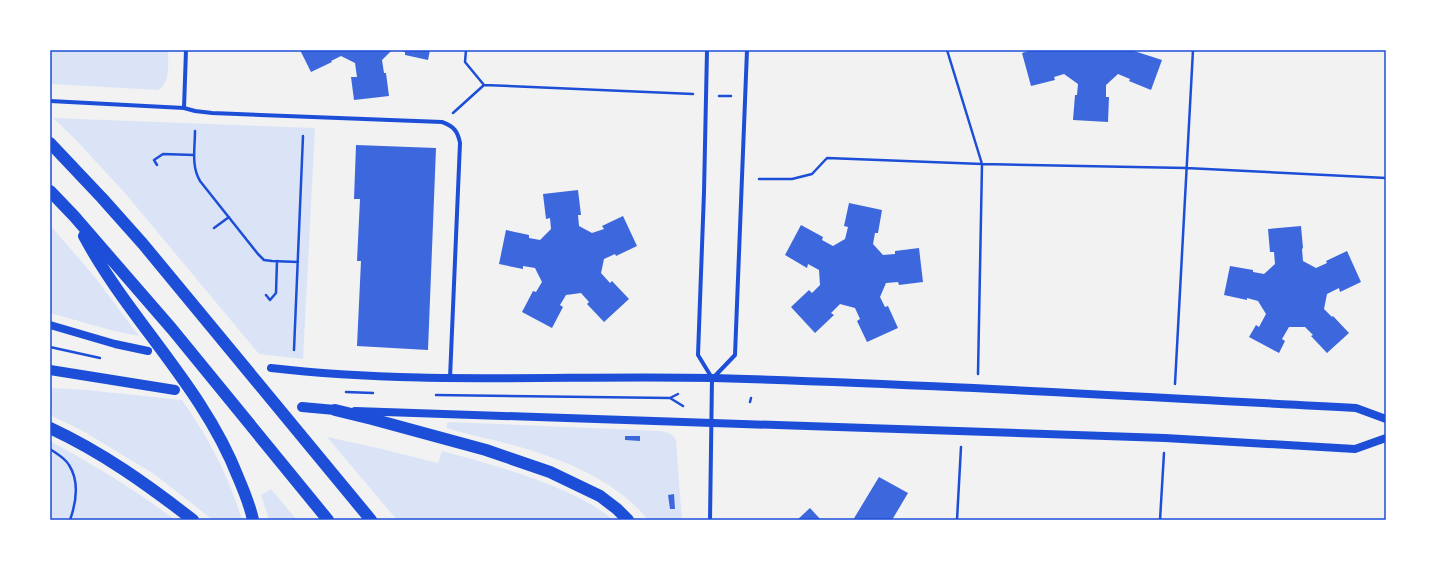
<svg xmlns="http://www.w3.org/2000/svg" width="1436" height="570" font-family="Bitter,serif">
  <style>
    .green { fill: #dbe4f7 }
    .building { fill: #3d67dc }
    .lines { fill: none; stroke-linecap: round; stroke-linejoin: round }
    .path { stroke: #1d4ed8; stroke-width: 2.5 }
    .minor { stroke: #1d4ed8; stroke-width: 4 }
    .secondary { stroke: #1d4ed8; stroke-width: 8 }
    .primary { stroke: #1d4ed8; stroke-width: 10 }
    .motorway { stroke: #1d4ed8; stroke-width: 12 }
    .neatline { fill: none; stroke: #1d4ed8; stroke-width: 1.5 }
  </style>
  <rect width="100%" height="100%" fill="#f2f2f2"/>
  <path class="green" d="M50,50H168C168,63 171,83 158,90L50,84Z
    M53,118L315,128L303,359L259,354L124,192L74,138Z
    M50,225L94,276L139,336L114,331L50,313Z
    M50,388L86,390L182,400C208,437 229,476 242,520H213L154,474L83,431L50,415Z
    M450,422L661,431C667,432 673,433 676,441L682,520H648C616,479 557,457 509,444C488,438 467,435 447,428V423Z
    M327,437L382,449L438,463L442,451C484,462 526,474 567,492C583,500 600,508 613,520H397Z
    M50,441C94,465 136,490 175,520H50Z
    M271,489L297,520H269L261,495Z"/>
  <path class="building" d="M300,50H392L382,60L384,73H386L389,96L354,100L351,77H357L355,63L341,56L331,61L332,62L311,72Z
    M398,50H430L428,60L405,55V52Z
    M1032,50H1131L1162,60L1151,90L1129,81L1130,79L1118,74L1106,85V97H1109L1108,122L1073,120L1075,95H1077L1078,84L1064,74L1054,77L1055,80L1031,86L1022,53Z
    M356,145L436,148L428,350L357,346L361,261H357L360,199H354Z
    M578,190L581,215H578L579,226L592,233L604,229L602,226L623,216L637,246L616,256L615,254L604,259L601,273L610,283L612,281L629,299L604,322L587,304L589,302L581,293L566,295L560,305L563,307L552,328L522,312L533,291L536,292L542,282L535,268L523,266V269L499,264L506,230L529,235V238L540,240L551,229L550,218L546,219L543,194Z
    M849,203L882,210L878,233H875L873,244L883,255L895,254V251L919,248L923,282L899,285L898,282L886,283L880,297L885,307L888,306L898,328L867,342L857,321L860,319L855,308L840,304L831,313L834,315L815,333L791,307L809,290L812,293L820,285L819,270L808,264L807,268L785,255L801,225L823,237L822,240L833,246L845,239L848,227L844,226Z
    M1301,226L1303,248L1302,249L1303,261L1316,268L1327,263L1326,261L1347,251L1361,282L1340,292L1339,288L1327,294L1324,309L1332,317L1333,316L1349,333L1327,353L1311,336L1313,335L1305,327H1289L1282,339L1285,341L1279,353L1249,337L1256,325L1259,327L1266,314L1258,301L1247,298V300L1224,295L1230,266L1253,270V272L1264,274L1275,264L1274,252H1270L1268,229Z
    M625,436H640V441L625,440Z
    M879,477L908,493L892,520H853Z
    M674,494L675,509H670L668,495Z
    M810,508L821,520H797Z"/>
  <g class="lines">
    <path class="path" d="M466,50L465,62L484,85
      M947,50L982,164L978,374
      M719,96H731
      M453,113L484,85L693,94
      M195,131C195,148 191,166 200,181L258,254L264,260L272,261L298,262
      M157,165L154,160L163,154L194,155
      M759,179H792L812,174L827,158L982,164L1186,168L1386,178
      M214,228L229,217
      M266,295L270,300L276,293L277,261
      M50,347L100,358
      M294,350L303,136
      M1175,384L1193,50
      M346,392L373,393
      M436,395L670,398L678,394
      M670,398L683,406
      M750,402L751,398
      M50,449C57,454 65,458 69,465C80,482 76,503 70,520
      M957,520L961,447
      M1160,520L1164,453"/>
    <path class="minor" d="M707,50L704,192L698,355L712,378L710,520
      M50,101L184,108L195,111L212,113L442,122C454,126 458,132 460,143L450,378
      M184,108L186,50
      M714,377L735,355L747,50"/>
    <path class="secondary" d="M50,325L115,344L148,351
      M271,368C417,385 566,375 713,378C927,384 1141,397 1356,408L1386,419
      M355,411L1165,438L1355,449L1386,438"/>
    <path class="primary" d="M50,370L175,390
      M302,407L335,410"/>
    <path class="motorway" d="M50,143L102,198L143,244L371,520
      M50,191L74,216L172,329L328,520
      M84,236C129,320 203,387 238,477C244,491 250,505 253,520
      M335,410L372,419L486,450L550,472L600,496L617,509L628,520
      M50,428C102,452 148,485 193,520"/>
  </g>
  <rect width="1436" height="570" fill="none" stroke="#ffffff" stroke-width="102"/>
  <rect x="51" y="51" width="1334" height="468" class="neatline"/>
</svg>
